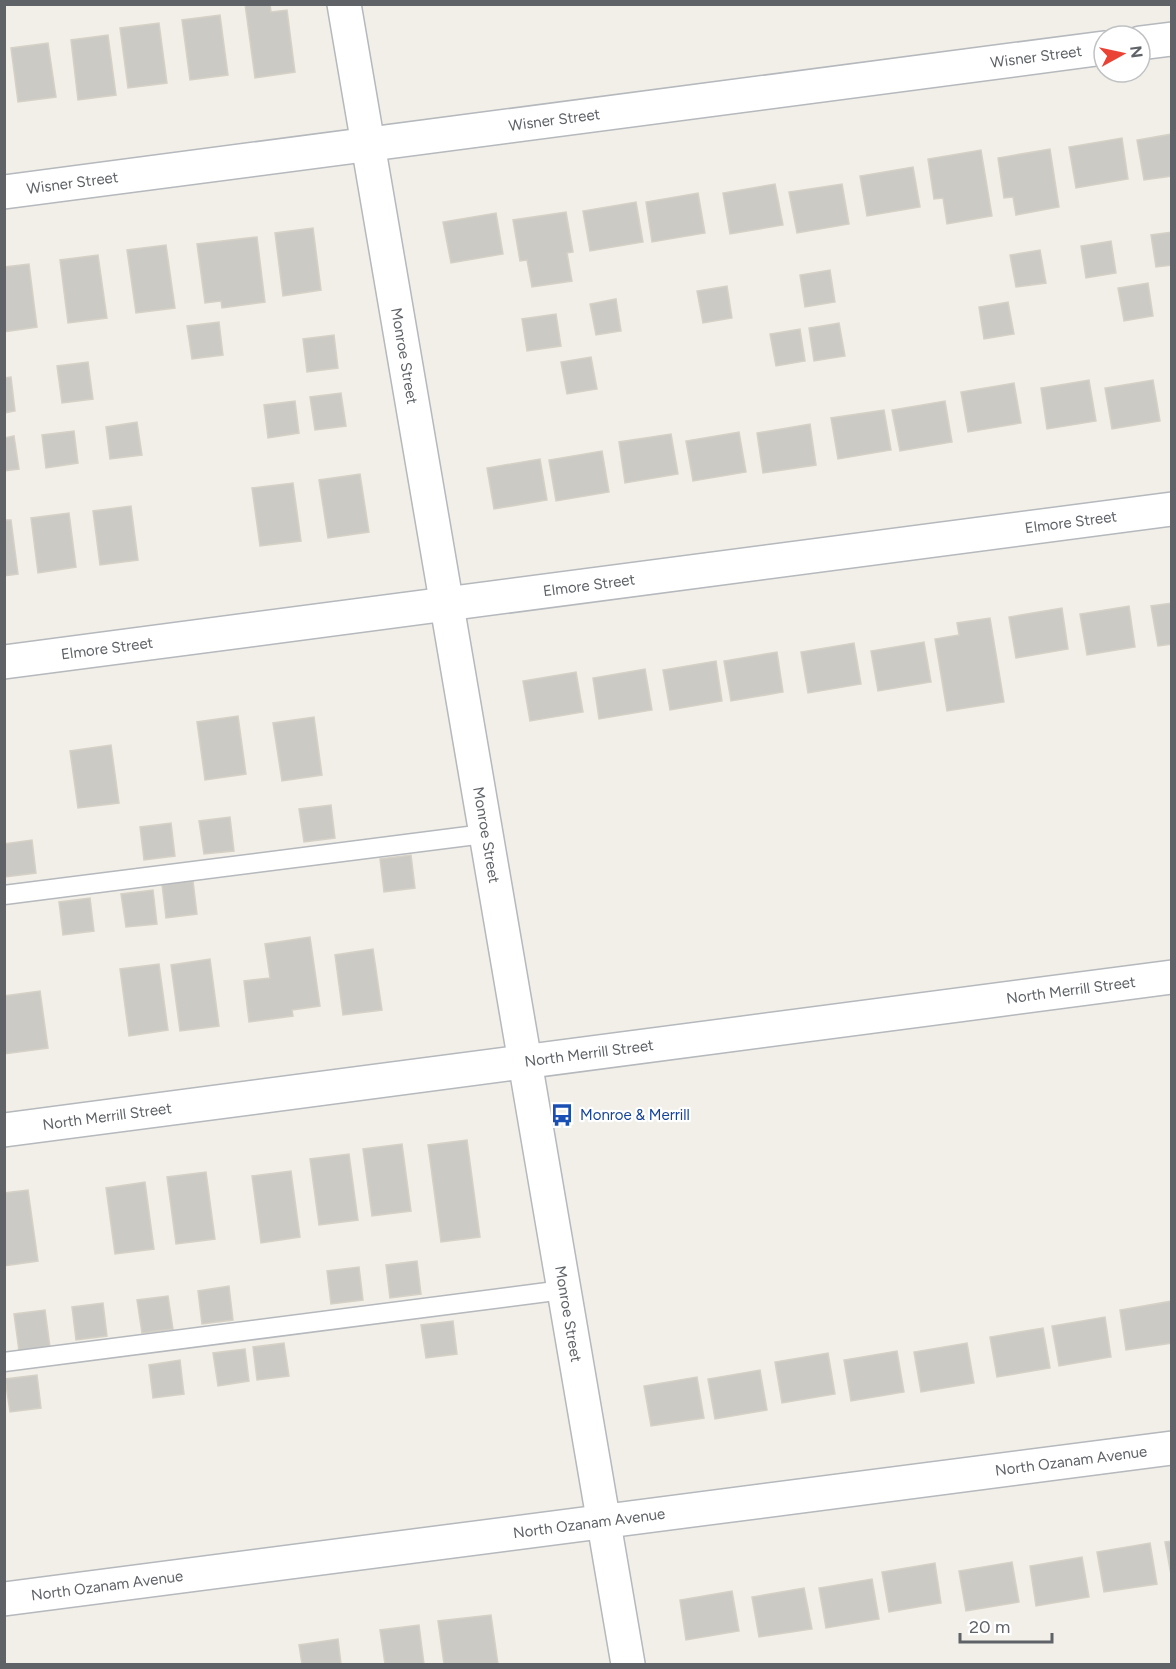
<svg xmlns="http://www.w3.org/2000/svg" width="1176" height="1669" font-family="Figtree,sans-serif">
  <style>
    .building { fill: #cccac5; stroke: #d6d1c6; stroke-width: 1.5 }
    .lines { fill: none; stroke-linecap: round; stroke-linejoin: round }
    .service-casing { stroke: #b5b8bc; stroke-width: 21 }
    .minor-casing { stroke: #b5b8bc; stroke-width: 36 }
    .service { stroke: #fff; stroke-width: 18 }
    .minor { stroke: #fff; stroke-width: 33 }
    .labels { text-anchor: middle; stroke-width: 4.5; stroke-linejoin: round; paint-order: stroke }
    .street-label { font-size: 15px; fill: #5f6368; stroke: #fff }
    .transit-label { font-size: 15px; fill: #164399; stroke: #fff; text-anchor: start }
  </style>
  <rect width="100%" height="100%" fill="#f1efe8"/>
  <path class="building" d="M245,4H270L271,12L287,10L295,72L255,78Z
    M220,15L228,75L190,80L182,20Z
    M159,23L167,83L128,88L120,28Z
    M108,35L116,95L78,100L71,40Z
    M48,43L56,97L18,102L11,48Z
    M1172,134V176L1144,180L1137,140Z
    M1122,138L1128,179L1076,188L1069,147Z
    M1050,149L1059,207L1016,215L1013,197L1004,198L998,158Z
    M981,150L992,216L947,224L943,198L934,199L928,159Z
    M913,167L920,207L867,216L860,176Z
    M775,184L783,225L730,234L723,193Z
    M842,184L849,224L797,233L789,192Z
    M698,193L705,233L652,242L646,202Z
    M636,202L643,242L590,251L583,211Z
    M566,212L573,252L567,253L572,281L532,287L527,260L520,261L513,220Z
    M496,213L503,254L451,263L443,222Z
    M313,228L321,290L283,296L275,233Z
    M1172,232V265L1156,267L1151,235Z
    M257,237L265,302L222,308L221,301L205,303L197,244Z
    M1111,241L1116,273L1086,278L1081,246Z
    M166,245L175,308L136,313L127,250Z
    M1040,250L1046,283L1016,287L1010,255Z
    M98,255L107,318L68,323L60,260Z
    M29,264L37,327L4,332V267Z
    M830,270L835,302L805,307L800,275Z
    M1148,283L1153,316L1124,321L1118,288Z
    M727,286L732,318L703,323L697,291Z
    M616,299L621,331L596,335L590,304Z
    M1008,302L1014,334L984,339L979,307Z
    M556,314L561,346L527,351L522,319Z
    M219,322L223,355L192,359L187,326Z
    M839,323L845,356L814,361L809,328Z
    M800,329L805,361L776,366L770,334Z
    M334,335L338,368L307,372L303,339Z
    M591,357L597,389L567,394L561,362Z
    M88,362L93,399L62,403L57,366Z
    M11,377L15,411L4,413V378Z
    M1089,380L1096,421L1047,429L1041,388Z
    M1153,380L1160,421L1112,429L1105,388Z
    M1014,383L1021,423L968,432L961,392Z
    M341,393L346,426L315,430L310,397Z
    M295,401L299,433L268,438L264,405Z
    M945,401L952,442L900,451L892,410Z
    M884,410L891,450L838,459L831,418Z
    M137,422L142,455L110,459L106,427Z
    M810,424L816,465L763,473L757,433Z
    M74,431L78,463L46,468L42,435Z
    M739,432L746,472L693,481L686,441Z
    M671,434L678,474L625,483L619,442Z
    M14,436L19,469L4,471V438Z
    M602,451L609,492L556,501L549,460Z
    M540,459L547,500L494,509L487,468Z
    M360,474L369,532L328,538L319,480Z
    M293,483L301,541L260,546L252,488Z
    M131,506L138,560L100,565L93,511Z
    M69,513L76,567L38,573L31,518Z
    M4,520H11L18,574L4,576Z
    M1172,603V644L1158,646L1151,606Z
    M1129,606L1135,647L1087,655L1080,614Z
    M1062,608L1068,649L1016,658L1009,617Z
    M990,618L1004,702L947,711L935,639L959,635L957,623Z
    M924,642L931,682L878,691L871,651Z
    M854,643L861,684L808,693L801,652Z
    M777,652L783,692L731,701L724,661Z
    M716,661L722,701L670,710L663,670Z
    M645,669L652,710L599,719L593,678Z
    M576,672L583,712L530,721L523,681Z
    M238,716L246,774L205,780L197,722Z
    M314,717L322,775L282,781L273,723Z
    M111,745L119,803L78,808L70,751Z
    M331,805L335,838L304,842L299,809Z
    M230,817L234,851L204,854L199,821Z
    M171,823L175,856L144,860L140,827Z
    M32,840L36,873L5,877L4,844Z
    M411,855L415,888L384,892L380,859Z
    M193,881L197,914L166,918L162,884Z
    M153,890L157,924L126,927L121,894Z
    M90,898L94,931L63,935L59,902Z
    M310,937L320,1006L292,1010L293,1016L249,1022L244,981L270,978L265,944Z
    M373,949L382,1010L343,1015L335,955Z
    M210,959L219,1026L180,1031L171,965Z
    M159,964L168,1030L129,1036L120,969Z
    M40,991L48,1048L4,1054V996Z
    M467,1140L480,1237L441,1242L428,1145Z
    M402,1144L411,1211L372,1216L363,1149Z
    M349,1154L358,1220L319,1225L310,1159Z
    M291,1171L300,1237L261,1243L252,1176Z
    M206,1172L215,1239L176,1244L167,1177Z
    M145,1182L154,1249L115,1254L106,1188Z
    M28,1190L38,1261L4,1266V1193Z
    M417,1261L421,1294L390,1298L386,1265Z
    M359,1267L363,1300L331,1304L327,1271Z
    M229,1286L233,1320L202,1324L198,1291Z
    M168,1296L173,1329L142,1333L137,1300Z
    M1172,1301V1343L1126,1350L1120,1310Z
    M103,1303L107,1336L76,1340L72,1307Z
    M45,1310L50,1347L19,1351L14,1314Z
    M1105,1317L1111,1357L1059,1366L1052,1326Z
    M453,1321L457,1354L426,1358L421,1325Z
    M1043,1328L1050,1368L997,1377L990,1337Z
    M284,1343L289,1376L257,1380L253,1347Z
    M967,1343L974,1383L921,1392L914,1352Z
    M245,1349L249,1381L218,1386L213,1353Z
    M897,1351L904,1392L851,1401L844,1360Z
    M828,1353L835,1394L782,1403L775,1362Z
    M180,1360L184,1394L153,1398L149,1365Z
    M760,1370L767,1410L715,1419L708,1379Z
    M37,1375L41,1408L10,1412L5,1379Z
    M697,1377L704,1418L651,1426L644,1386Z
    M1172,1541V1580L1165,1542Z
    M1150,1543L1157,1584L1104,1592L1097,1552Z
    M1082,1557L1089,1597L1036,1606L1030,1566Z
    M1012,1562L1019,1602L966,1611L959,1571Z
    M935,1563L941,1603L889,1612L882,1572Z
    M872,1579L879,1619L826,1628L819,1588Z
    M804,1588L812,1629L759,1637L752,1597Z
    M732,1591L739,1631L686,1640L680,1600Z
    M491,1615L498,1664H444L438,1621Z
    M419,1625L424,1664H385L380,1630Z
    M338,1639L341,1664H302L299,1645Z"/>
  <g class="lines">
    <g class="service-casing">
      <path id="service" d="M4,895L484,834
        M4,1362L563,1290"/>
    </g>
    <g class="minor-casing">
      <g id="minor">
        <path id="s1" d="M344,4L628,1664"/>
        <path d="M1140,43L1172,39"/>
        <path id="s2" d="M4,192L1104,48"/>
        <path id="s3" d="M4,662L1172,509"/>
        <path id="s4" d="M4,1130L1172,977"/>
        <path id="s5" d="M4,1599L1172,1448"/>
      </g>
    </g>
    <use href="#service" class="service"/>
    <use href="#minor" class="minor"/>
  </g>
  <defs>
    <g id="bus-bare" transform="scale(1.8)"><path d="M-5-6H5V4H4V6H2V4H-2V6H-4V4H-5ZM-3.5-4V0h7V-4ZM-3.5 1.2v1.5H-2V1.2ZM2 1.2v1.5H3.5V1.2Z" fill="#1a4fb4" stroke="#fff" stroke-width="2.5" paint-order="stroke"/></g>
  </defs>
  <g fill-rule="evenodd">
    <use href="#bus-bare" x="562" y="1115"/>
  </g>
  <g class="labels">
    <g class="street-label">
      <text dy="5" stroke="none"><textPath href="#s2" startOffset="1041">Wisner Street</textPath></text>
      <text dy="5" stroke="none"><textPath href="#s2" startOffset="555">Wisner Street</textPath></text>
      <text dy="5" stroke="none"><textPath href="#s2" startOffset="69">Wisner Street</textPath></text>
      <text dy="5" stroke="none"><textPath href="#s1" startOffset="357">Monroe Street</textPath></text>
      <text dy="5" stroke="none"><textPath href="#s3" startOffset="1076">Elmore Street</textPath></text>
      <text dy="5" stroke="none"><textPath href="#s3" startOffset="590">Elmore Street</textPath></text>
      <text dy="5" stroke="none"><textPath href="#s3" startOffset="104">Elmore Street</textPath></text>
      <text dy="5" stroke="none"><textPath href="#s1" startOffset="843">Monroe Street</textPath></text>
      <text dy="5" stroke="none"><textPath href="#s4" startOffset="1076">North Merrill Street</textPath></text>
      <text dy="5" stroke="none"><textPath href="#s4" startOffset="590">North Merrill Street</textPath></text>
      <text dy="5" stroke="none"><textPath href="#s4" startOffset="104">North Merrill Street</textPath></text>
      <text dy="5" stroke="none"><textPath href="#s1" startOffset="1329">Monroe Street</textPath></text>
      <text dy="5" stroke="none"><textPath href="#s5" startOffset="1076">North Ozanam Avenue</textPath></text>
      <text dy="5" stroke="none"><textPath href="#s5" startOffset="590">North Ozanam Avenue</textPath></text>
      <text dy="5" stroke="none"><textPath href="#s5" startOffset="104">North Ozanam Avenue</textPath></text>
    </g>
    <g class="transit-label">
      <text x="580" y="1120">Monroe &amp; Merrill</text>
    </g>
  </g>
  <rect width="1176" height="1669" fill="none" stroke="#5f6368" stroke-width="12"/>
  <g transform="translate(1122 54) rotate(82)"><circle r="28" fill="#ffffff" stroke="#bfc1c3" stroke-width="1.5"/>
  <path d="M0-4.5L10 22L0 15L-10 22Z" fill="#ea4335"/>
  <text y="-9" font-size="16" font-weight="bold" text-anchor="middle" fill="#5f6368">N</text>
  </g>
  <path d="M960 1633v9h92v-9" fill="none" stroke="#5f6368" stroke-width="3"/>
  <text x="969" y="1633" font-size="18" fill="#5f6368" stroke="#ffffff" stroke-width="4.5" paint-order="stroke">20 m</text>
</svg>
